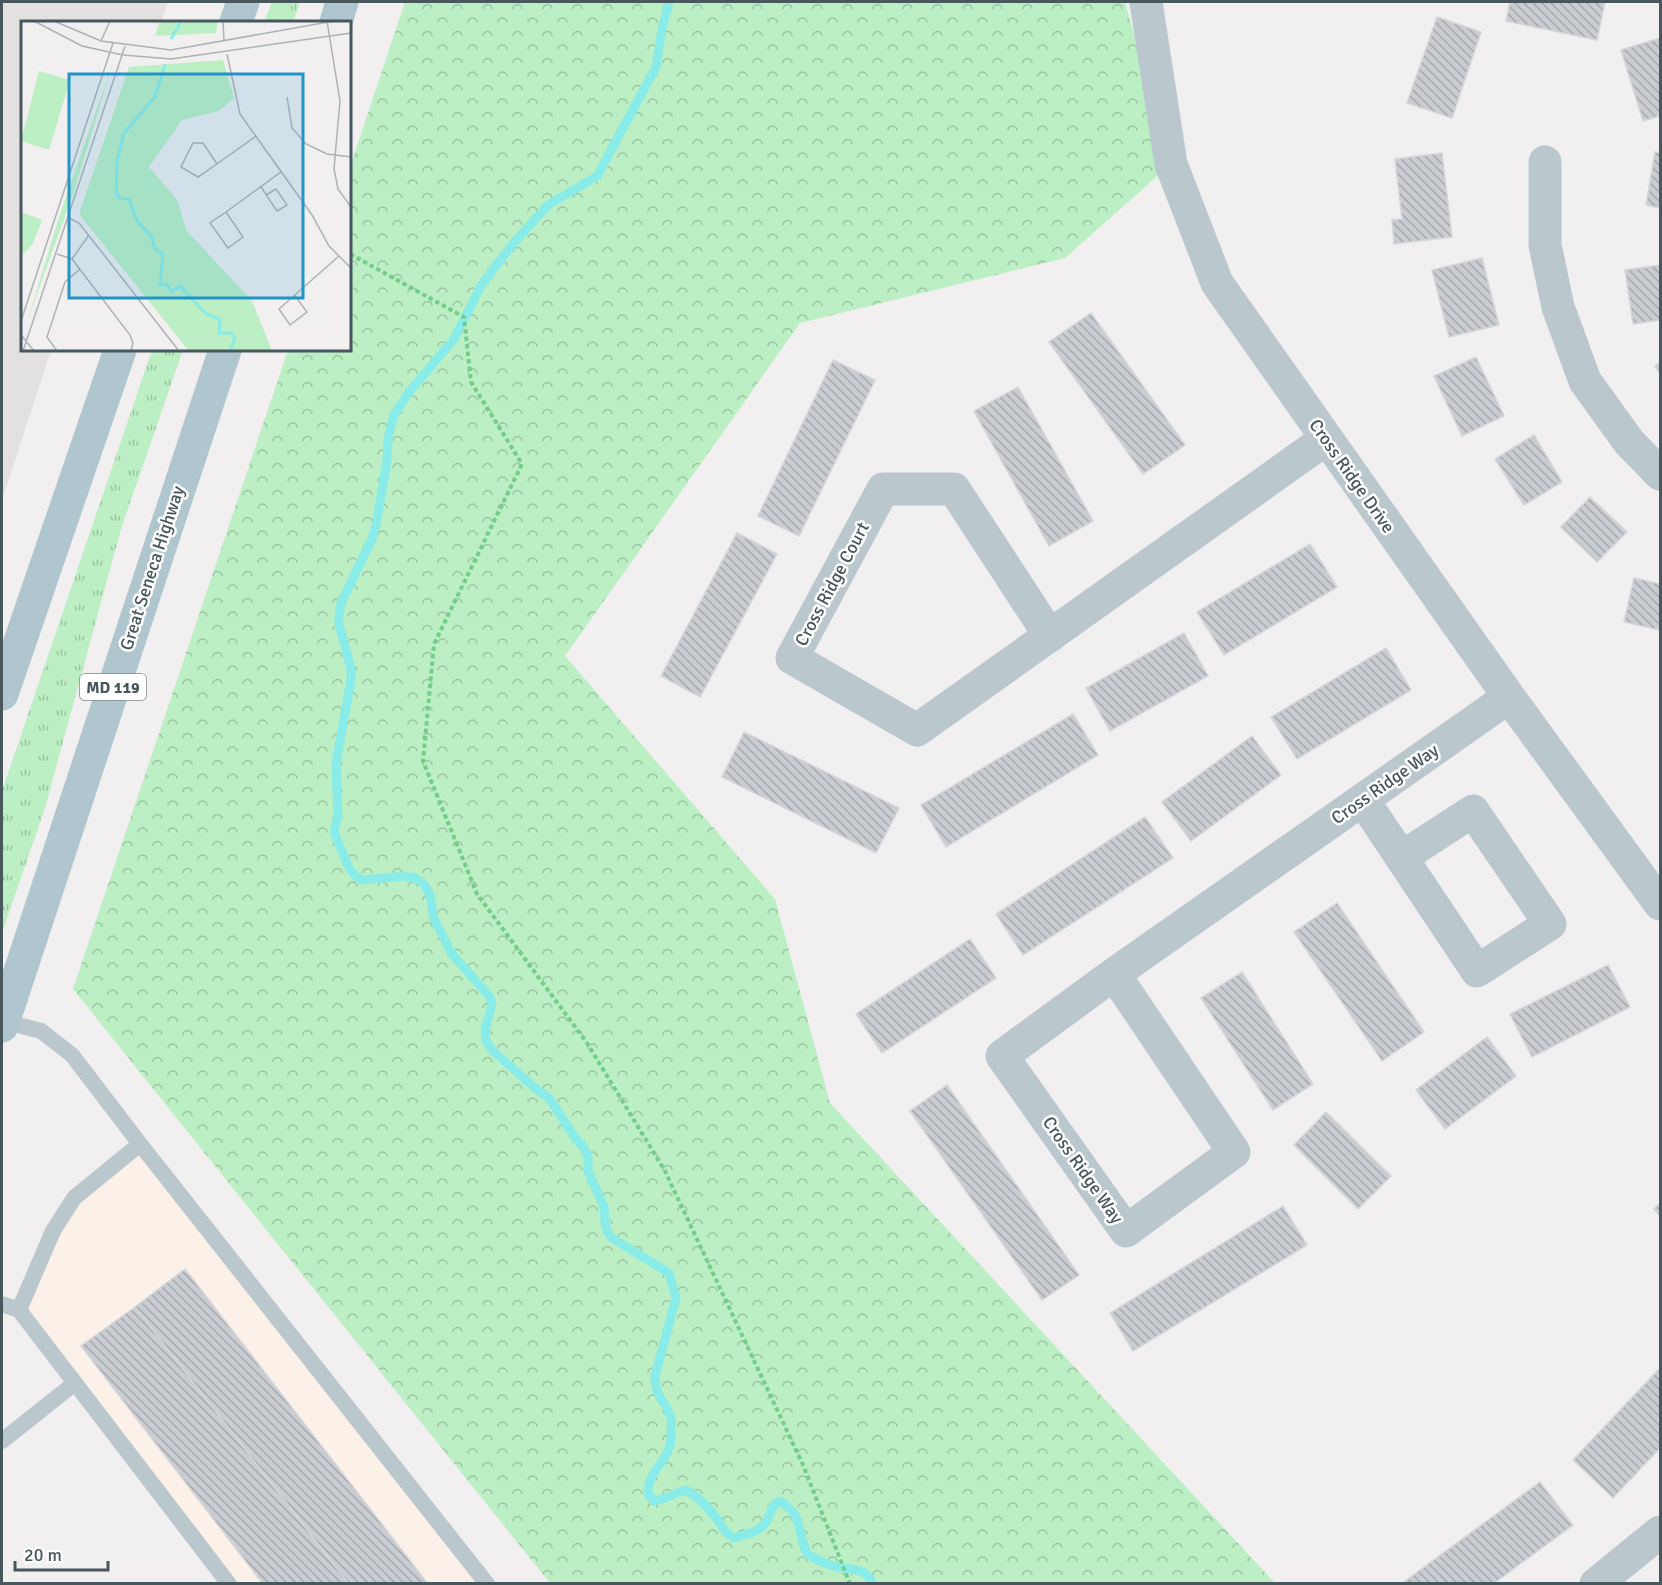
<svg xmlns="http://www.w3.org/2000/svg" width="1662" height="1585" font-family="Signika,sans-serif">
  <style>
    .commercial { fill: #fcf1e8 }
    .education { fill: #e2e0e1 }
    .grass { fill: url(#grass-tufts) }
    .forest { fill: url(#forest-crowns) }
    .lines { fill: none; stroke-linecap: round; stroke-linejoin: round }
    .stream { stroke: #8aece8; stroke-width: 9 }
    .building { fill: url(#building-back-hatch); stroke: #d3d7da; stroke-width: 1.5 }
    .path { stroke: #75cd8c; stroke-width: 4; stroke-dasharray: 4.5 3; stroke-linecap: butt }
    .lane { stroke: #bac7cc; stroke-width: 16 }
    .street { stroke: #bac7cc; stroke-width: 33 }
    .primary { stroke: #afc6ce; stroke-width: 33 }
    .labels { text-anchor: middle; stroke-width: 5; stroke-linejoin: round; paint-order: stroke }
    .shield { fill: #fff; stroke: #7e898d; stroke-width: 1.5 }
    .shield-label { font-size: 16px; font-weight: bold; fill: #47575c }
    .street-label { font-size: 18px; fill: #47575c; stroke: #fff }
    .inset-river { fill: none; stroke: #8aece8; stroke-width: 3 }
    .inset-road { fill: none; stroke: #adb2b4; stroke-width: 1.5 }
    .view { fill: #2293c6; fill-opacity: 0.15; stroke: #2293c6; stroke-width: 3 }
    .inset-edge { fill: none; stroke: #47575c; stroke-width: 3 }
  </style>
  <defs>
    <pattern id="grass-tufts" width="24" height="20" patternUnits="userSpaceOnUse" patternTransform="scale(1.5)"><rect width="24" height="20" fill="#bdefc4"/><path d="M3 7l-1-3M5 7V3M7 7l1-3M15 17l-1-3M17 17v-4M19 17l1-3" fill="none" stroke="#9bc4a2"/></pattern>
    <pattern id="forest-crowns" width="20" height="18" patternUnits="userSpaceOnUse" patternTransform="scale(1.5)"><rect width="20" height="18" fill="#bdefc4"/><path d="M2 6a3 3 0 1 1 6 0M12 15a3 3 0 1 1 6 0" fill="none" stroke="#9bc4a2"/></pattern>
    <pattern id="building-back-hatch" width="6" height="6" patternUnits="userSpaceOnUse" patternTransform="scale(1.5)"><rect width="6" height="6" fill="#c9cdd2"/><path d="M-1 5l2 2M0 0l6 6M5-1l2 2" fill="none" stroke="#a5a9ae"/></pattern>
  </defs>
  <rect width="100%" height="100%" fill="#f1efef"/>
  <path class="commercial" d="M140,1144L487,1583H229L19,1310L53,1231Z"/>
  <path class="education" d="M2,2H168L161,22H22V350H51L2,500Z"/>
  <path class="grass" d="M272,2H300L293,22H264Z
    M152,350H183L121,529L45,808L2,933V791Z"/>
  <path class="forest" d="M405,2H1125L1171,164L1065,258L800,323L565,656L775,899L830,1103L1275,1583H550L73,989L288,350H350V167Z"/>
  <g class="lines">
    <path class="stream" d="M669,2L662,29L656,67L597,176L548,205L512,245L482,284L454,339L409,392L394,415L388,438L387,461L376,525L372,539L341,603L339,616V624L351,669V680L336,763L338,816L334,832L349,868L356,877L363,880L404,876L415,878L424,884L430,895L434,919L452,954L490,997L492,1004L485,1030L486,1041L492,1050L535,1088L549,1098L573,1135L584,1148L588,1157V1171L604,1207L605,1223L608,1233L612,1238L669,1273L676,1298L655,1376C655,1399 668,1403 671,1419C672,1425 671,1433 671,1439C670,1461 647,1470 648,1494L654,1501C666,1499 675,1493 686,1490C699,1497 709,1509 718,1520C723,1528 725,1533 734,1538C745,1534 759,1533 766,1522C771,1515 770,1506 779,1501C804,1514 797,1532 807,1554C816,1559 824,1564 834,1566C850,1571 864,1565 873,1584"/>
  </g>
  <path class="building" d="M1510,2H1605L1597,40L1506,21Z
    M1437,17L1481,32L1452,118L1407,103Z
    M1660,38V116L1643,121L1621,50Z
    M1655,152L1660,153V208L1646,205Z
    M1442,153L1452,237L1394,244L1392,220L1402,219L1395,159Z
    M1482,258L1499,325L1449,337L1432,270Z
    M1660,265V320L1633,324L1625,270Z
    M1091,313L1185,445L1143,474L1049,342Z
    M1476,357L1504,416L1462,436L1434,376Z
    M833,360L875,380L799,536L758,516Z
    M1660,362V374L1655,366Z
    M1018,387L1093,521L1049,546L974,411Z
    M1534,435L1562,482L1524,505L1495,459Z
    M1590,497L1627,532L1597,562L1561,527Z
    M737,533L777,554L700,697L661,676Z
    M1310,544L1337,587L1224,655L1197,612Z
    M1634,578L1660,584V630L1624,622Z
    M1184,633L1208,676L1110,731L1086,688Z
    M1386,648L1411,690L1297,759L1271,717Z
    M1073,714L1098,755L946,847L921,805Z
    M744,732L899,808L876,853L722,777Z
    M1252,736L1281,775L1191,841L1162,802Z
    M1145,817L1173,858L1023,955L996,914Z
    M1337,903L1424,1032L1382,1061L1294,932Z
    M970,939L996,978L882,1053L856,1014Z
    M1608,965L1630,1007L1532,1057L1510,1014Z
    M1242,972L1313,1084L1273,1110L1201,998Z
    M1487,1037L1516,1076L1445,1129L1416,1090Z
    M947,1085L1079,1275L1042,1300L910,1111Z
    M1326,1112L1391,1176L1358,1209L1294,1145Z
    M1660,1203V1216L1654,1209Z
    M1283,1206L1307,1245L1133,1351L1110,1313Z
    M185,1269L428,1584H349L135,1307Z
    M135,1307L349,1584H263L81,1346Z
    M1660,1368V1448L1613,1498L1573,1460Z
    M1540,1482L1573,1525L1493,1584H1401Z"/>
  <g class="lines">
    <path class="path" d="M350,254L464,317L471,382L522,464L434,644L423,761L477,894L587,1043L665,1171L803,1465L850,1584"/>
    <path class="lane" d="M3,1021L41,1031L72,1055L140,1144L487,1584
      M2,1304L19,1310L229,1584
      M19,1310L53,1231L74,1198L140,1144
      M2,1441L75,1383"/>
    <path class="street" d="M1146,2L1171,164L1217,283L1509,697L1660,904
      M1545,162V245L1558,307L1585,381L1629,442L1660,474
      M1050,636L954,489H883L792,658L917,730L1326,439
      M1363,800L1477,971L1550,924L1473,811L1402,857
      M1114,974L1234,1152L1126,1231L1002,1056L1114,974L1509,697
      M1596,1584L1660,1532"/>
    <path class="primary" d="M236,22L243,2
      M336,22L342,2
      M2,694L120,350
      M2,1026L225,350"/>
  </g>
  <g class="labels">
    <rect class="shield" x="80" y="674" width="66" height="26" rx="4.5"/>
    <g class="shield-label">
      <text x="113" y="693">MD 119</text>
    </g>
    <g class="street-label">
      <text transform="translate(1352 476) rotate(55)" y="6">Cross Ridge Drive</text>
      <text transform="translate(152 568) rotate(-72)" y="6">Great Seneca Highway</text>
      <text transform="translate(832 584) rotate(-62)" y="6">Cross Ridge Court</text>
      <text transform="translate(1385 784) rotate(-35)" y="6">Cross Ridge Way</text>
      <text transform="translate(1083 1170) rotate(55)" y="6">Cross Ridge Way</text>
    </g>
  </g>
  <g transform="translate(21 21)">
    <rect width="330" height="330" fill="#f1efef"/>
    <path d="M92,42L54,167L7,298L40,190Z" fill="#bdefc4"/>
    <path d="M139,0H197L195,12L134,15ZM202,39L213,77L198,90L161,99L128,146L157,180L165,209L231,280L251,330H168L58,193L108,46Z" fill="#bdefc4"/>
    <path d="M18,50L49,59L28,129L0,120ZM0,191L21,199L11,224L0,235Z" fill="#bdefc4"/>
    <path class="inset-river" d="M150,18L160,0M144,43L134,76L103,112L96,140L95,171L98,177L108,178L116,200L130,215L134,228L142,233L139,264L145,263L151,270L159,265L185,293L199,298L198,312H210L214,317L209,330"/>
    <path class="inset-road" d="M13,0L61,25L102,34L150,38L330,12M33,0L80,20L150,29L313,0M202,0L203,20M306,0L319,80L313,148L317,168L330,186M80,20L89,0M206,33L219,93L291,194L308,225L330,247M266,76L271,107L285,123L306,133L330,136M196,143L182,122H172L160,146L177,156L196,143L235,115M240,166L256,190L266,184L255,168L245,174M205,191L222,216L207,227L189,202L205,191L260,151M48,197L58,202L158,330M36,233L51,238L109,314L112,322L110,330M51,238L68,214M274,275L286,291L269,304L258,288L318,235M0,300L92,22M0,314L13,330M2,330L104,25M36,330L26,316L44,261L59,248"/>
    <path class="view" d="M48,53H282V277H48Z"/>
    <rect width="330" height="330" class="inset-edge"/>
  </g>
  <rect width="1662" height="1585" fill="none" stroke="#47575c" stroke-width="6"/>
  <path d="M15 1561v9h93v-9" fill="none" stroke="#47575c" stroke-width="3"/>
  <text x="24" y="1561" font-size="18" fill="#47575c" stroke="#ffffff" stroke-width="4.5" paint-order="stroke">20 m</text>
</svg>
